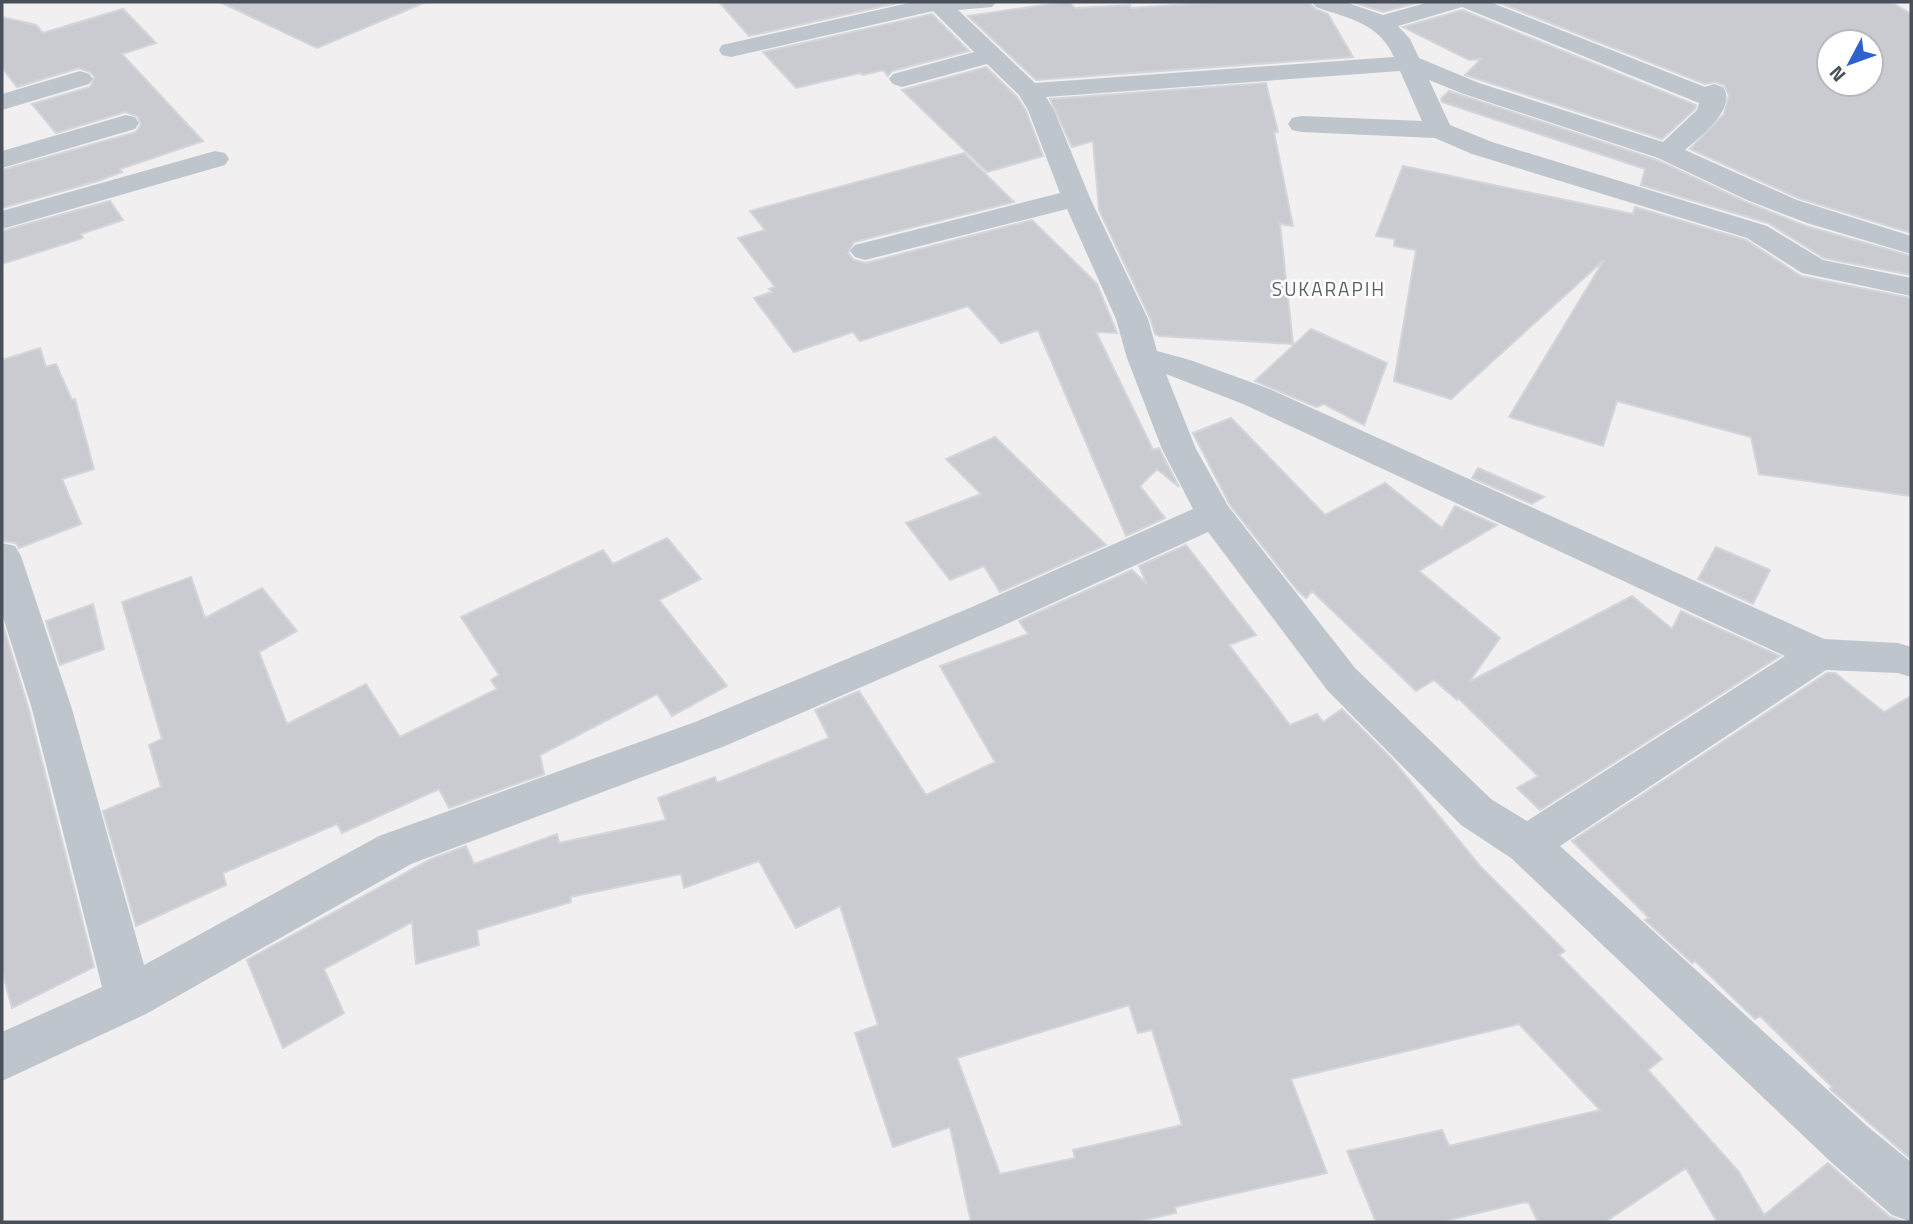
<svg xmlns="http://www.w3.org/2000/svg" width="1913" height="1224" font-family="'Titillium Web',sans-serif">
  <style>
    .building { fill: #c9cbd1; stroke: #d4d5da; stroke-width: 2; fill-rule: evenodd }
    .lines { fill: none; stroke-linecap: round; stroke-linejoin: round }
    .minor { fill: #bfc5cc; fill-rule: evenodd }
    .labels { text-anchor: middle; stroke-width: 5; stroke-linejoin: round; paint-order: stroke }
    .far-quarter-label { font-size: 19px; letter-spacing: 2px; fill: #5c5f63; stroke: #fff }
  </style>
  <rect width="100%" height="100%" fill="#f1efef"/>
  <path class="building" d="M220,2H426L317,48Z
    M719,2H902L749,36Z
    M1065,2H1069L1075,8L1130,5L1131,8L1218,2H1309L1315,9L1328,14L1353,57L1036,80L968,16Z
    M1352,2H1420L1383,12Z
    M1497,2H1891L1911,14V233L1798,198L1690,149L1724,114L1729,95L1724,85L1715,82L1705,84ZM1829,42H1871V84H1829Z
    M123,9L156,43L122,54L203,141L120,169L122,172L98,181L2,208V170L136,132L141,124L137,116L125,112L56,133L32,104L90,87L95,77L90,72L79,68L17,87L2,68V17L36,25L43,33Z
    M1462,10L1696,105L1695,109L1662,139L1465,75L1481,59L1469,60L1403,27Z
    M932,14L969,51L892,71L888,76L883,70L863,75L860,73L796,88L763,52Z
    M986,67L1017,97L1026,111L1043,156L987,172L902,90Z
    M1266,83L1278,132H1274L1293,226L1280,224L1293,344L1159,336L1155,334L1150,318L1099,210L1093,141L1072,147L1050,99Z
    M1449,91L1657,160L1746,202L1806,226L1911,256V275L1824,258L1768,223L1641,185L1645,169L1442,102L1441,99Z
    M964,153L1014,202L854,242L848,253L854,260L866,263L1032,220L1097,284L1117,333L1096,332L1153,450L1159,448L1179,487L1157,469L1140,486L1165,518L1126,536L1038,330L1001,343L968,306L860,341L853,332L794,352L754,298L772,292L769,289L775,287L738,238L765,230L750,211Z
    M1403,166L1633,214L1635,207L1746,240L1801,276L1911,298V496L1759,474L1751,437L1617,401L1603,446L1509,417L1604,260L1451,399L1394,381L1416,250L1394,246L1395,239L1376,236Z
    M110,201L123,220L81,234L83,238L2,264V231Z
    M1311,329L1387,363L1364,425L1324,404L1316,407L1255,381Z
    M40,348L46,367L56,364L72,400L75,399L94,469L62,479L81,524L19,548L16,543L2,541V360Z
    M1231,418L1325,515L1385,483L1442,528L1455,506L1497,525L1419,571L1500,638L1469,682L1632,596L1672,629L1681,611L1780,656L1540,810L1517,788L1538,776L1458,698L1457,700L1434,680L1416,691L1312,591L1306,598L1298,591L1230,505L1193,433Z
    M995,437L1106,545L1000,592L984,566L950,580L906,523L981,494L946,459Z
    M1478,468L1544,497L1532,504L1472,478Z
    M667,538L701,579L659,600L727,686L672,716L657,694L540,755L544,774L449,808L439,789L342,833L337,824L223,873L226,885L136,926L103,811L161,787L149,745L162,739L122,602L191,577L205,618L262,588L297,631L259,652L287,724L366,684L400,737L497,689L491,680L499,675L461,617L603,550L613,564Z
    M1186,545L1256,635L1229,645L1290,725L1317,714L1323,722L1342,709L1393,760L1480,866L1565,951L1559,955L1662,1059L1648,1070L1739,1172L1764,1215L1828,1163L1890,1217L1904,1222H1717L1686,1168L1605,1222H1538L1529,1203L1525,1202L1440,1222H1376L1347,1151L1442,1130L1449,1146L1600,1110L1519,1024L1291,1079L1327,1173L1175,1207L1176,1213L1135,1222H971L950,1127L893,1147L855,1033L878,1025L840,906L796,928L759,861L684,888L681,874L570,897L571,902L477,930L479,945L416,964L412,922L324,969L344,1013L283,1048L247,960L431,859L466,846L474,864L557,834L559,843L666,820L658,798L715,777L717,783L829,738L815,710L859,691L926,795L995,762L940,666L1028,634L1019,621L1132,570L1147,584L1139,566ZM1129,1005L1138,1033L1152,1030L1182,1125L1073,1150L1075,1158L1000,1174L957,1058Z
    M1716,547L1770,570L1753,604L1698,579Z
    M93,604L104,649L60,665L46,621Z
    M2,622L29,710L94,967L12,1008L2,971Z
    M1827,673H1835L1884,712L1911,696V1159L1830,1089L1832,1087L1760,1016L1755,1019L1695,961L1692,963L1645,920L1649,918L1572,841Z"/>
  <g class="lines">
    <path class="minor" d="M913,2H996L992,7L958,10L1035,83L1394,57C1378,22 1349,19 1316,7L1312,2H1345L1383,15L1429,2H1490L1705,87L1714,84L1723,87C1738,108 1700,137 1685,150L1797,200L1911,236V254L1807,223L1747,200L1658,158L1461,93L1429,80L1450,125L1492,142L1767,226L1823,260L1911,278V296L1802,273L1747,238L1472,154L1435,138L1301,132L1292,130L1288,124L1292,118L1301,116L1422,121L1400,71L1046,97L1054,110L1090,198L1148,319L1157,351L1190,360L1267,388L1824,639L1898,643L1911,647V677L1898,673L1826,670L1560,846L1867,1126L1911,1162V1222L1892,1215L1831,1162L1511,858L1461,825L1327,690L1208,532L1000,627L725,746L411,864L146,1014L2,1081V1032L102,987L32,709L2,614V543L15,546L21,556L72,709L144,965L379,836L695,722L972,607L1193,509L1162,449L1127,358L1116,319L1067,209L865,260L855,257L850,251L855,245L1060,193L1028,110L1019,95L987,64L902,87L893,84L889,79L893,74L974,52L933,11L731,57L722,55L719,50L722,45L731,43ZM1462,7L1699,103L1697,110L1663,142L1479,83L1419,58L1410,39L1398,26ZM1166,374L1243,404L1785,656L1527,821L1491,799L1355,668L1228,506L1196,449Z
      M80,71L89,74L93,79L89,84L2,110V94Z
      M126,115L135,117L139,123L135,129L2,168V151Z
      M215,151L225,153L229,159L225,165L2,229V211Z"/>
  </g>
  <g class="labels">
    <g class="far-quarter-label">
      <text x="1329" y="296">SUKARAPIH</text>
    </g>
  </g>
  <rect width="1913" height="1224" fill="none" stroke="#49505a" stroke-width="7"/>
  <g transform="translate(1850 63) rotate(229)"><circle r="33" fill="#ffffff" stroke="#b6b9bd" stroke-width="2"/>
  <path d="M0-5L12 26L0 18L-12 26Z" fill="#2d62cd"/>
  <text y="-10" font-size="19" font-weight="bold" text-anchor="middle" fill="#49505a">N</text>
  </g>
</svg>
